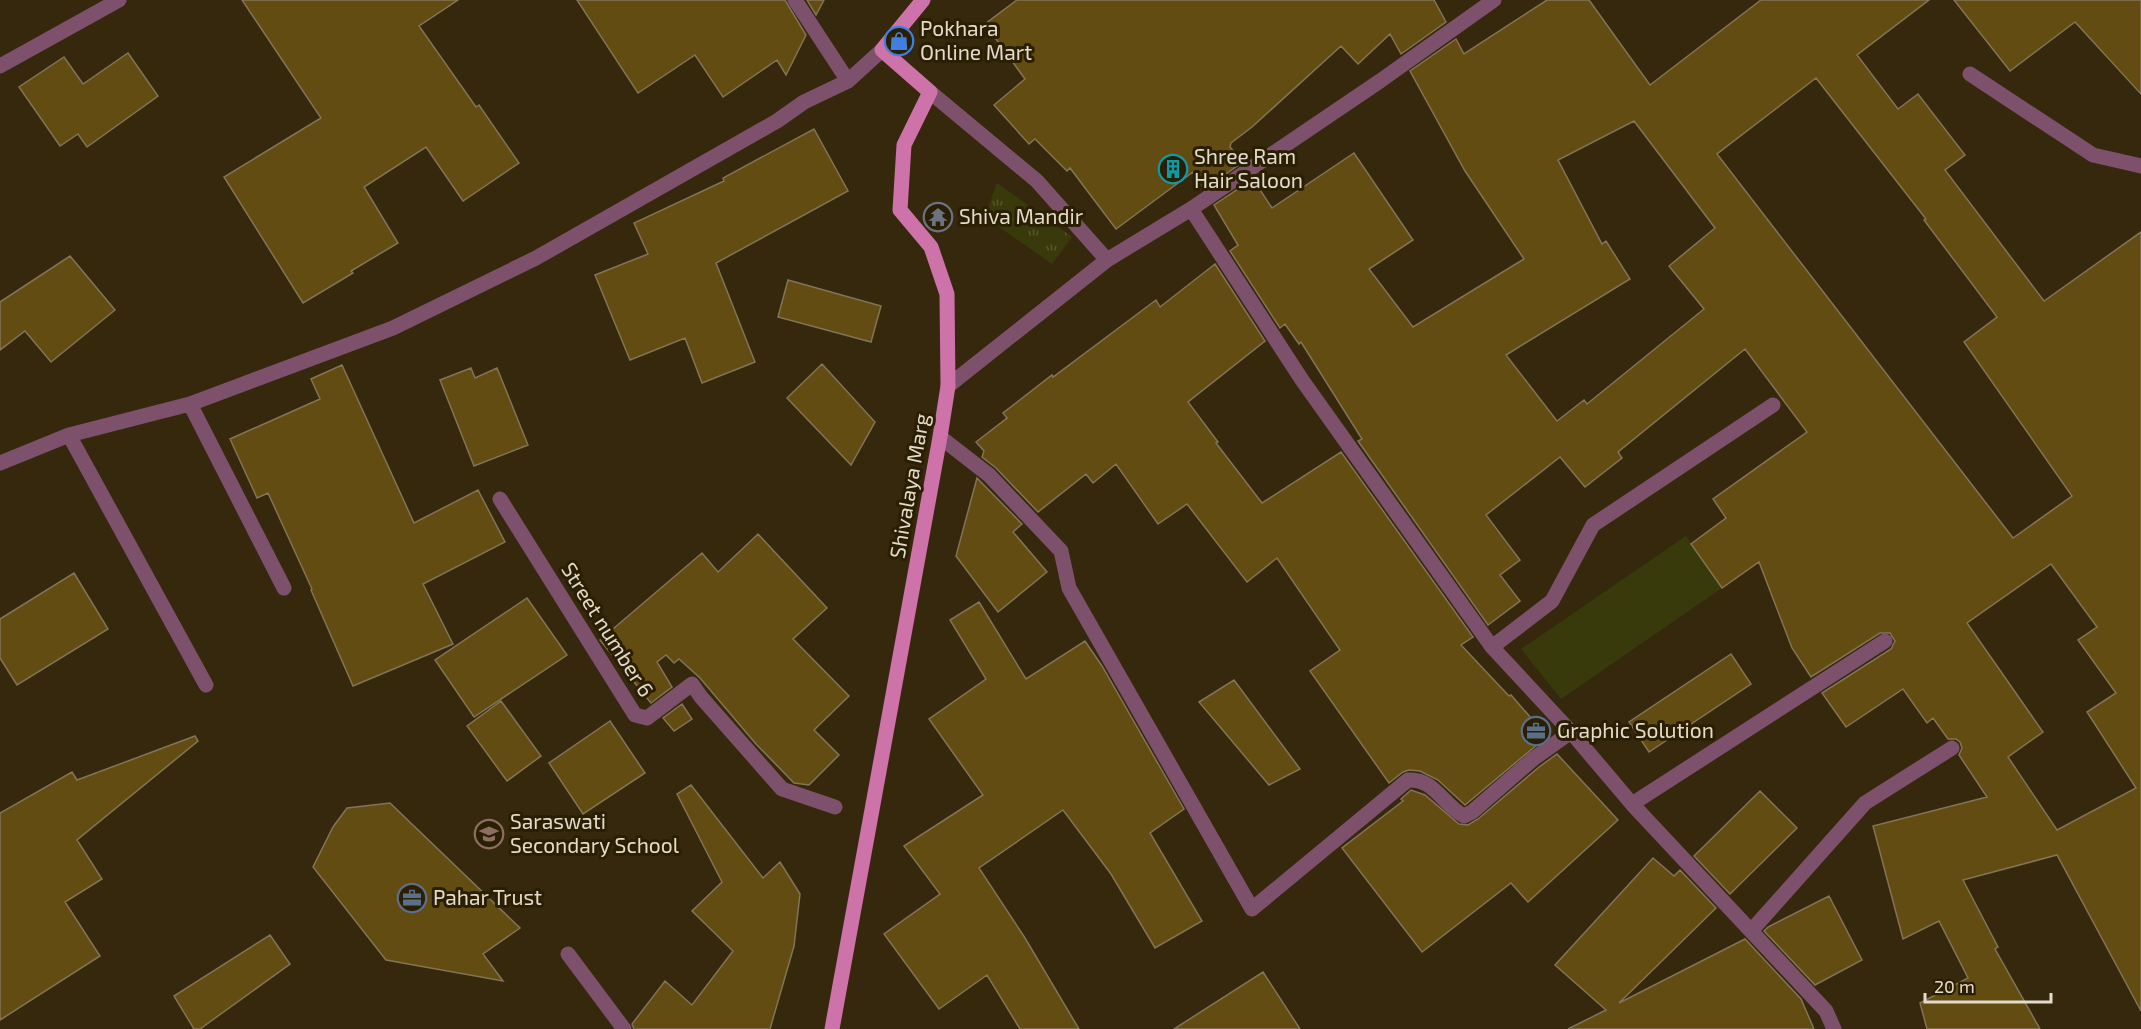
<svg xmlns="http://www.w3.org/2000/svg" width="2141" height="1029" font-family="'Exo 2',sans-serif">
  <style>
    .grass { fill: #393a0c }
    .park { fill: url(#park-tufts) }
    .building { fill: #634c12; stroke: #827457; stroke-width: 1.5; fill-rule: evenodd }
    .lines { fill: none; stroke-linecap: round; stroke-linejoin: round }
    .minor { stroke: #7d506b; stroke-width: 15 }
    .major { stroke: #ce72aa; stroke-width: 15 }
    .labels { text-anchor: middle; stroke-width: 6; stroke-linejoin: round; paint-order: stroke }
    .poi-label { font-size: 21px; fill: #e3dbcb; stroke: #2b1f03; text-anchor: start }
    .street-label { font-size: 21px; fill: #e3dbcb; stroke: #2b1f03 }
  </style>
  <defs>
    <pattern id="park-tufts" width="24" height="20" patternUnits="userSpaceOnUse" patternTransform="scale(1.5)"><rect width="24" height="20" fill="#393a0c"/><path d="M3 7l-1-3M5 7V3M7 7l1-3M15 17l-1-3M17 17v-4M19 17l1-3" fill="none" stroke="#56562e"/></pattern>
  </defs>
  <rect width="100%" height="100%" fill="#35280d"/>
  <path class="grass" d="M1686,536L1722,588L1561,699L1521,649Z"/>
  <path class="park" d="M997,183L1072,237L1052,264L985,217Z"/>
  <path class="building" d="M242,0H458L419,26L476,107L479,105L519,163L463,201L426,147L364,187L398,243L351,271L353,273L303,303L224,177L321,118Z
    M577,0H785L806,35L786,75L777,60L723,97L695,55L638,93Z
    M807,0H824L816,15Z
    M1017,0H1434L1446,22L1401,54L1390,34L1358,64L1341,46L1252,127L1231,143L1230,147L1243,162L1204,189L1193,172L1116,229L1070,168L1067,171L1035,139L1029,144L994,105L1025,79L985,24Z
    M1547,0H1589L1650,85L1761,0H1929L1857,55L1898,109L1918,94L1965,155L1945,170L2044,301L2141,232V1011L2057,855L1963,880L1998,947L1995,949L2040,1029H1927L1920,1003L1968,978L1939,921L1903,939L1873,826L1987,797L1959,755L1962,748L1960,742L1956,739H1948L1933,718L1927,723L1903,689L1846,727L1822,693L1891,649L1895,641L1890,633H1880L1811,677L1792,648L1759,562L1722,588L1691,544L1726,518L1713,499L1807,432L1745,349L1618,452L1622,458L1585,487L1560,457L1486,515L1520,560L1500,575L1520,601L1488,625L1358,441L1362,439L1301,342L1299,344L1285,324L1280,328L1230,251L1238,245L1214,205L1253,179L1272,208L1354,153L1413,240L1369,269L1413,327L1524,259L1465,171L1410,71L1456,39L1464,54ZM1816,78L1926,219L1924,220L1997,317L1964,342L2072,496L2013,538L1717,154ZM1634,121L1715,228L1669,266L1704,309L1587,404L1584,400L1557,421L1506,355L1630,279L1606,241L1602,244L1558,160ZM2051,564L2097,627L2078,640L2116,693L2087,712L2136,788L2057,830L2008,757L2043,732L1967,623Z
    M1954,0H2141V94L2075,22L2010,71Z
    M128,53L158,96L87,147L78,134L60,146L19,87L64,57L83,84Z
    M814,129L848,191L716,263L755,362L702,383L685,338L630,360L595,275L648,254L634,223L724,181L723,178Z
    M70,256L115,310L51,362L25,331L0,350V302Z
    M1215,264L1265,341L1188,402L1218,442L1216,443L1262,503L1341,452L1473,637L1461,645L1509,696L1511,695L1544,733L1541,736L1544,739L1465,805L1438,780L1420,771L1409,770L1403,772L1389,783L1310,671L1340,650L1277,558L1247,582L1187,504L1158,524L1116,464L1093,483L1086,474L1038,512L996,468L982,457L984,451L976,442L1007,418L1003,413L1052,375L1053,377L1156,300L1160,307Z
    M788,280L881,306L871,342L778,317Z
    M822,364L875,422L851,465L787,398Z
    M342,365L414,523L478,490L505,542L423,584L453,644L353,686L311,590L312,589L268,493L257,498L230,439L320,399L311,379Z
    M471,368L475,378L497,368L528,445L474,466L440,380Z
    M977,478L1022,524L1013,532L1047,572L998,612L956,556Z
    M758,534L827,608L793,639L849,696L814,730L839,755L809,785L794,783L756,744L700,678L679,659L674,663L666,655L657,662L672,687L651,703L600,640L702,553L718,572Z
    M74,573L108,629L17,685L0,658V619Z
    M527,598L567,655L474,717L435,660Z
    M979,602L1026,679L1085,641L1102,666L1184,809L1150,833L1202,921L1155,948L1111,874L1063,810L979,868L1025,938L1079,1029H1020L987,975L939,1009L884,934L940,894L904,846L983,795L929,719L986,679L950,620Z
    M1731,654L1751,684L1649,752L1629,722Z
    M1234,680L1300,769L1269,785L1199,702Z
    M501,701L541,756L507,781L467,726Z
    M682,704L692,719L674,731L663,718Z
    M610,721L645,773L583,814L549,763Z
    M195,736L198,741L77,840L102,879L65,902L100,956L0,1020V813L72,772L77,780Z
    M1557,754L1618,820L1528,902L1511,883L1422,952L1342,848L1403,801L1401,799L1411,790L1425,795L1459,824L1468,825L1478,819L1539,767Z
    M691,785L763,878L780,862L800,894L794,946L770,1029H634L632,1024L665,981L692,1005L733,951L692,911L722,882L677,794Z
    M1760,791L1797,828L1730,894L1694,856Z
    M390,803L520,928L483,954L503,981L386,960L313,867L333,827L347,808Z
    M1653,858L1674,876L1680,870L1716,908L1619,1003L1745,939L1801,999L1814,1029H1568L1606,1010L1555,965Z
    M1829,896L1862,960L1815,985L1764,931L1768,927Z
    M270,935L290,964L200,1029H194L174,996Z
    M1263,972L1300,1029H1174Z"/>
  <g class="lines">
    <path class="minor" d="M795,0L848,81
      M0,66L119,0
      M1970,74L2093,155L2141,166
      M930,92L1037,181L1107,260
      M1191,209L1302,380L1492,647L1571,732L1632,804L1826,1011L1834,1029
      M948,386L1107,260L1191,209L1380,81L1494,0
      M190,404L284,588
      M69,435L206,685
      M940,437L989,475L1061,551L1069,588L1252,909L1408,780C1434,778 1442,804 1464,816L1472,812L1533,759L1571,732
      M0,463L69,435L190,404L393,328L536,258L777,121L804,102L848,81L882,50
      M500,499L635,715L647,718L692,684L701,697L782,789L835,807
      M1492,647L1552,601L1593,525L1773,405
      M1632,804L1885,641
      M1751,931L1865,803L1952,748
      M568,954L624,1029"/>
    <path class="major" d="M832,1029L940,437L948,386L947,294L931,247L900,210L904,145L930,92L882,50L923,0"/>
  </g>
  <defs>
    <g id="shop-ring" transform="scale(1.5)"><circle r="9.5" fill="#2b1f03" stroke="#3f7fe0" stroke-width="1.5"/><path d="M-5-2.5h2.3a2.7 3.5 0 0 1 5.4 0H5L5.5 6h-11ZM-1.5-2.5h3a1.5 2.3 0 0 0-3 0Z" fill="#3f7fe0"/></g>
    <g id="building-ring" transform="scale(1.5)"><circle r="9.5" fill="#2b1f03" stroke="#0f9aa8" stroke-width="1.5"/><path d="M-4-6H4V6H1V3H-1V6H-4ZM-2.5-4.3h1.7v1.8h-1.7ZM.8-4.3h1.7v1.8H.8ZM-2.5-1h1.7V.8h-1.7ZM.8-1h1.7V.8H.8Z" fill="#0f9aa8"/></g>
    <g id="temple-ring" transform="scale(1.5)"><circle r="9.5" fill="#2b1f03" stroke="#6b7280" stroke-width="1.5"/><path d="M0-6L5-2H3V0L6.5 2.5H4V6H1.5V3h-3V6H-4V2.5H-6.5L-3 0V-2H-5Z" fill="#6b7280"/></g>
    <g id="office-ring" transform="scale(1.5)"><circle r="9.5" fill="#2b1f03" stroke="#5c6f8a" stroke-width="1.5"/><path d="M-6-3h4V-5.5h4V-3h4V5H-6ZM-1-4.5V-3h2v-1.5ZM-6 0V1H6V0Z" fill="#5c6f8a"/></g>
    <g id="school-ring" transform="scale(1.5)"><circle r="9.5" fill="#2b1f03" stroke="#8d6e63" stroke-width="1.5"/><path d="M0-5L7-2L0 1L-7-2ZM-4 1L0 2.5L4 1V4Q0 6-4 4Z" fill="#8d6e63"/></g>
  </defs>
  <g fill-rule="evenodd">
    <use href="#shop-ring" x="899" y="41"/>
    <use href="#building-ring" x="1173" y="169"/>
    <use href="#temple-ring" x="938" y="217"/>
    <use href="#office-ring" x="1536" y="731"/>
    <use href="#school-ring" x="489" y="834"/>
    <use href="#office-ring" x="412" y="898"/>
  </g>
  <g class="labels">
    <g class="poi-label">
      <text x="920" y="36">Pokhara<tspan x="920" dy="24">Online Mart</tspan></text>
      <text x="1194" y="164">Shree Ram<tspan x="1194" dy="24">Hair Saloon</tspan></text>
      <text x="959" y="224">Shiva Mandir</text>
      <text x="1557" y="738">Graphic Solution</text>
      <text x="510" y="829">Saraswati<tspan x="510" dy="24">Secondary School</tspan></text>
      <text x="433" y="905">Pahar Trust</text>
    </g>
    <g class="street-label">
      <text transform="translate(910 486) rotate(-80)" y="7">Shivalaya Marg</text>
      <text transform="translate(607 630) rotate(58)" y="7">Street number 6</text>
    </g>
  </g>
  <path d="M1925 993v9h126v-9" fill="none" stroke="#e3dbcb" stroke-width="3"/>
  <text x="1934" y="993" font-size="18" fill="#e3dbcb" stroke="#2b1f03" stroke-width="4.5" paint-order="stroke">20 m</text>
</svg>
